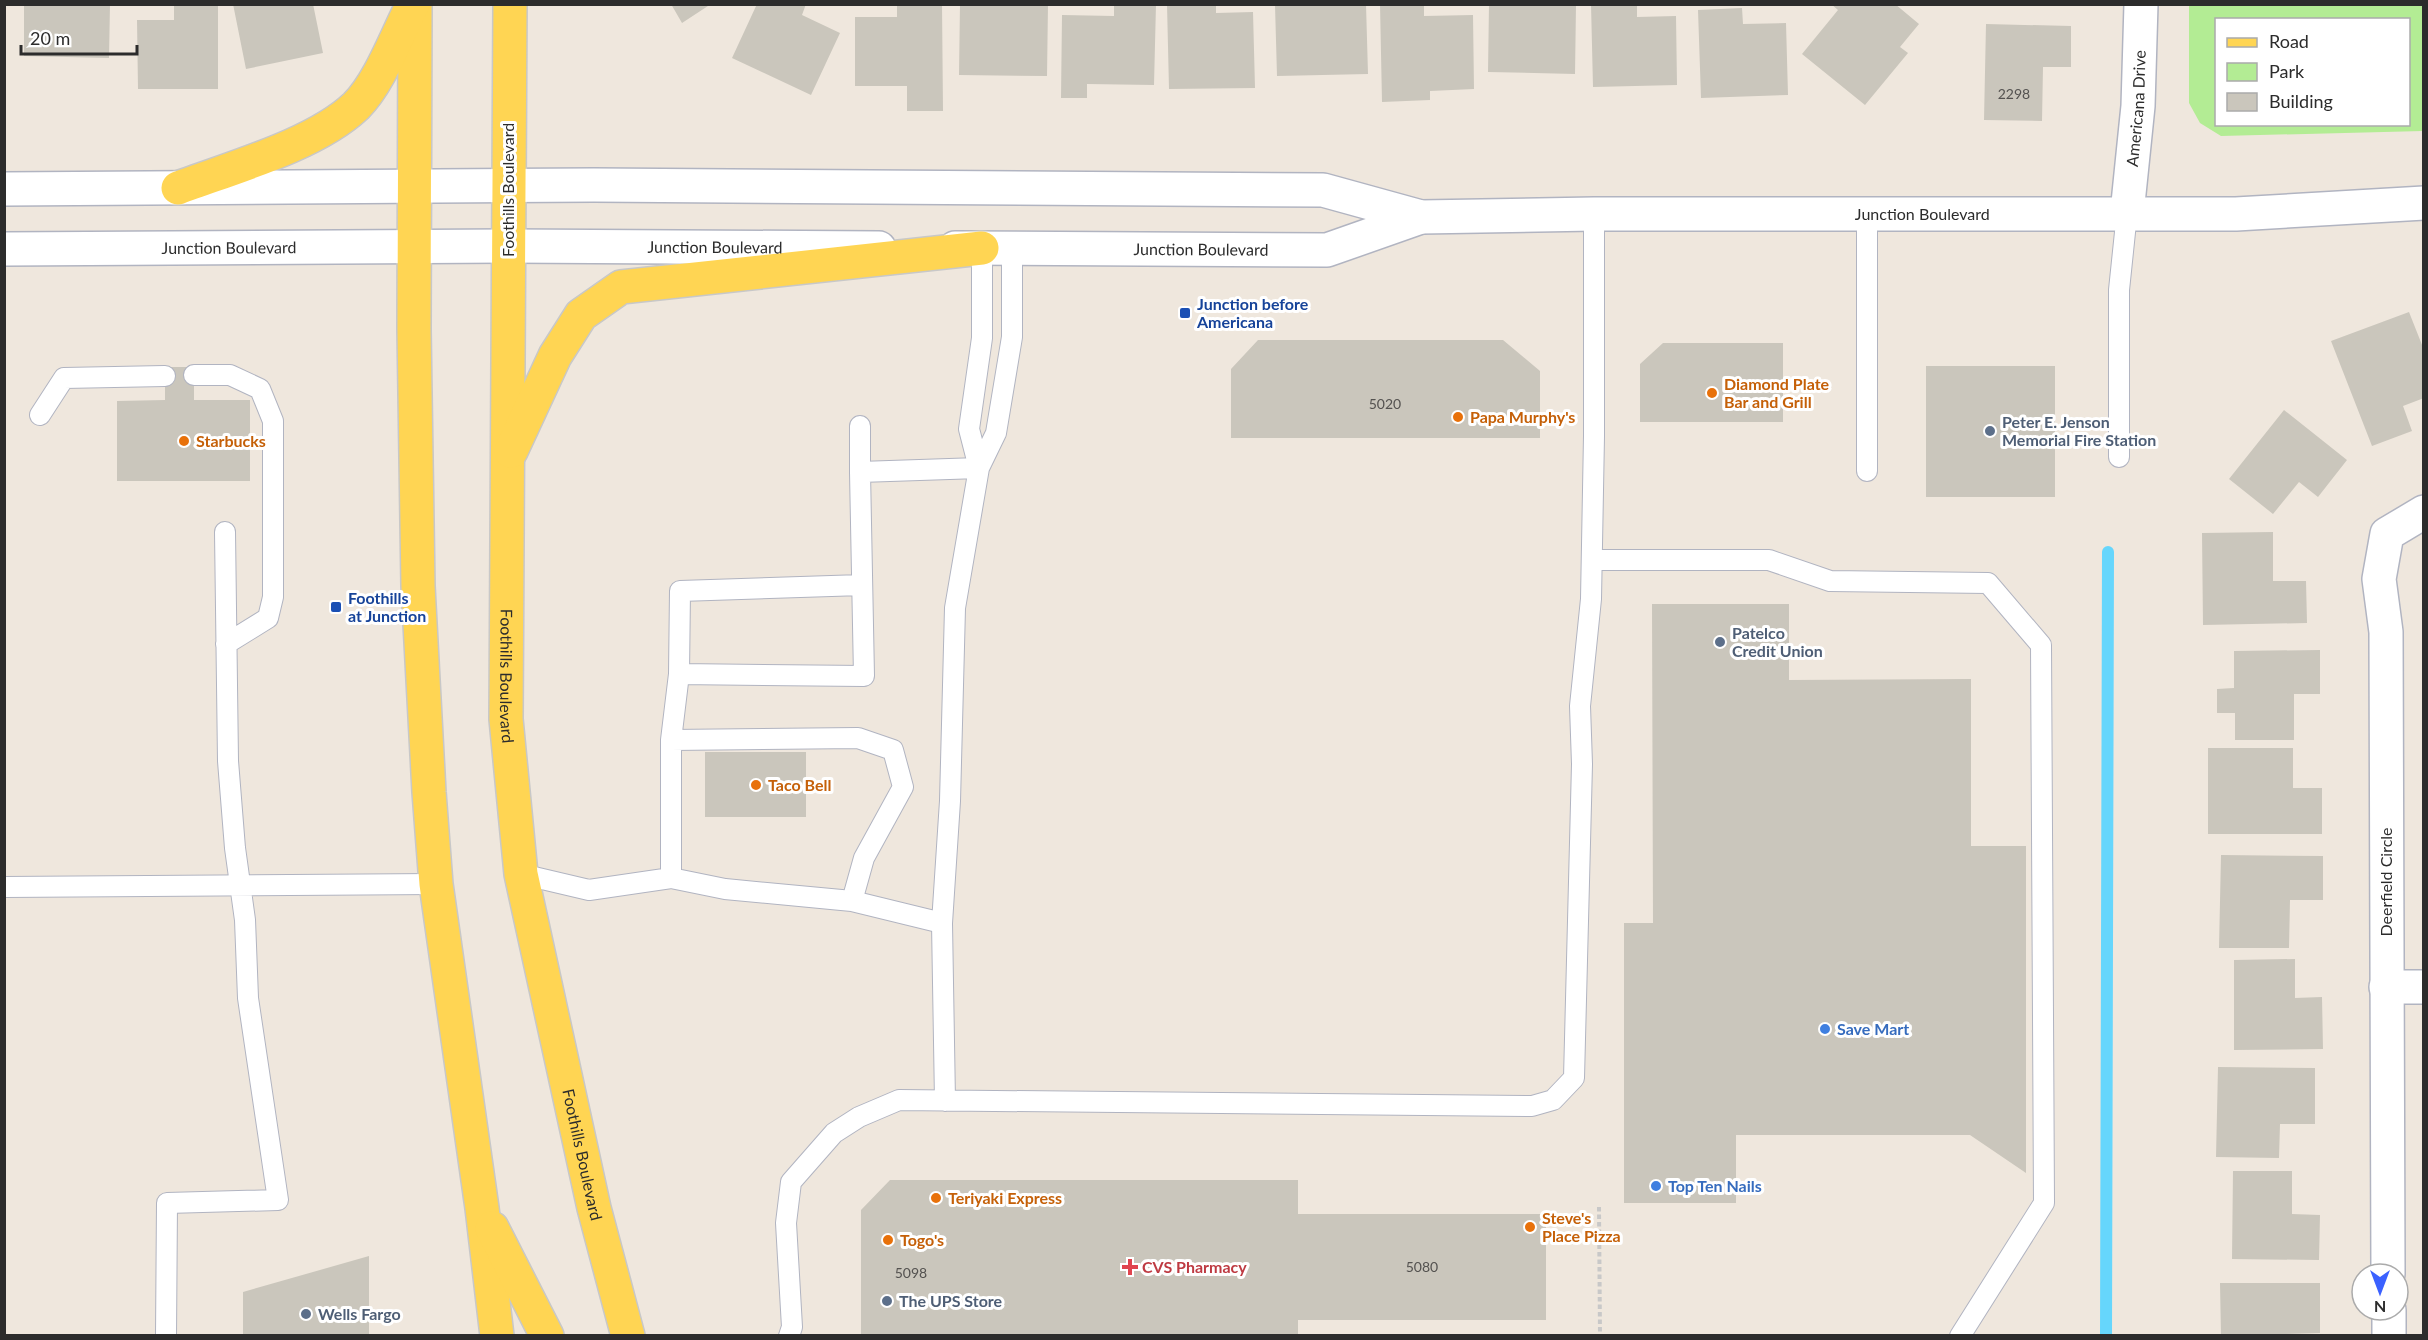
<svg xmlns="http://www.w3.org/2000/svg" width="2428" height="1340" font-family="Lato,sans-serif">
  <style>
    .green { fill: #b3ec94; fill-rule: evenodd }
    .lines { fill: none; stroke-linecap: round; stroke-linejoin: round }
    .stream { stroke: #66d6fc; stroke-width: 12 }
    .building { fill: #cac6bc }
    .lane-casing { stroke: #b1b4c1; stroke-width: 22 }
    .street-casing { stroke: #b1b4c1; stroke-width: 36 }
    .secondary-casing { stroke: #b1b4c1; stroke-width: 36 }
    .primary-casing { stroke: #c8c8c8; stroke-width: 36 }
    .path { stroke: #c8c8c8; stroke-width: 4; stroke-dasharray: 4.5 3; stroke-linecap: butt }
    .lane { stroke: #fff; stroke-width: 20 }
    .street { stroke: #fff; stroke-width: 33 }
    .secondary { stroke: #fff; stroke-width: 33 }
    .primary { stroke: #ffd553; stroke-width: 33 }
    .transit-dot { fill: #1a4fb4; stroke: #fff; stroke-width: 2 }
    .food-dot { fill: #e8710a; stroke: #fff; stroke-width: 2 }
    .service-dot { fill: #5c6f8a; stroke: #fff; stroke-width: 2 }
    .shop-dot { fill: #3f7fe0; stroke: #fff; stroke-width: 2 }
    .health-dot { fill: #e0444e; stroke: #fff; stroke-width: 2 }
    .labels { text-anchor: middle; stroke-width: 6; stroke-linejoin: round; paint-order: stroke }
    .number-label { font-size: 14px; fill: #545250 }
    .street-label { font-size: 16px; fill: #2c2c2c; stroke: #fff }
    .transit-label { font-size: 16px; font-weight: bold; fill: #164399; stroke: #fff; text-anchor: start }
    .food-label { font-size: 16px; font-weight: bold; fill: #c56008; stroke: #fff; text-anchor: start }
    .service-label { font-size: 16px; font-weight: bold; fill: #4e5e75; stroke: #fff; text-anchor: start }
    .shop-label { font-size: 16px; font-weight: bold; fill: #366cbe; stroke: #fff; text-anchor: start }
    .health-label { font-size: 16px; font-weight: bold; fill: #be3a42; stroke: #fff; text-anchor: start }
  </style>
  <rect width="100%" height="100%" fill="#efe7dd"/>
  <path class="green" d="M2189,5H2423V131L2221,136L2200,123L2189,103ZM2216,20H2408V124H2216Z"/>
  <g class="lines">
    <path class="stream" d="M2106,1336L2108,552"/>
  </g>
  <path class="building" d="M24,4H110L109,58L24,56Z
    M233,4H313L323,53L246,69Z
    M671,4H711L682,23Z
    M757,4H806L802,15L840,33L811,95L732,58Z
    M897,4H942L943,111H907V86H855V17H897Z
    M960,4H1048L1047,76L959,75Z
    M1114,4H1156L1154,85L1087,84V98H1061L1062,15L1114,16Z
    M1167,4H1216V13L1253,12L1255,88L1169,89Z
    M1322,4H1366L1368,74L1277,76L1275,5Z
    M1380,4H1424V16L1473,15L1474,89L1430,91V100L1382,102Z
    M1489,4L1576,5L1575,74L1488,72Z
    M1591,4H1637V17L1676,16L1677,85L1593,87Z
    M1831,4H1895L1919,24L1900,47L1908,53L1865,105L1802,54L1838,10Z
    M174,5H218V89H138L137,20H174Z
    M1742,8L1743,24L1786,23L1788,95L1701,98L1698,10Z
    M1986,24L2071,26V67H2043L2042,121L1984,120Z
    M2409,312L2424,350V398L2403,406L2412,431L2372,446L2331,341Z
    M1258,340H1503L1540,371V438H1231V369Z
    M1663,343H1783V422H1640V364Z
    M1926,366H2055V497H1926Z
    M165,367H194V400H250V481H117V401L165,400Z
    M2284,410L2347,460L2318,497L2299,482L2273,514L2229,479Z
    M2273,532V581H2306L2307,623L2203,625L2202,533Z
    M1652,604H1789V680L1971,679V846H2026V1173L1970,1135H1736V1203H1624V923H1653Z
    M2320,650V694H2294V740H2235V713H2217V689L2234,688V651Z
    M2208,748H2293V788H2322V834H2208Z
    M705,752H806V817H705Z
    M2221,855L2323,856V900H2290L2289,948H2219Z
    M2295,959V998L2322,997L2323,1049L2234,1050V960Z
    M2218,1067L2315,1068V1124H2280L2279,1158L2216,1157Z
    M2233,1171H2292V1214L2320,1215L2319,1260L2232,1259Z
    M890,1180H1298V1214H1546V1320H1298V1336H861V1210Z
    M369,1256V1336H243V1292Z
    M2220,1283H2320V1333L2221,1336Z"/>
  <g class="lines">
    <g class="lane-casing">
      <path id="lane" d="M1867,213V471
        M194,375H230L260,389L273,421V597L268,618L226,644
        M40,415L64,378L165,376
        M860,426V472L979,468
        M2119,457V290L2127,213
        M979,468L969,429L982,338V248
        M1592,560H1769L1830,581L1988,583L2041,645L2044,1203L1960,1336
        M679,674L864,676L860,472
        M671,740L679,674L680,591L862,585
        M521,874L589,890L671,878L725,889L852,901L942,923
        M671,878V740L858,738L893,750L903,787L864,858L852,901
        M4,887L436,884
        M945,1101L942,923L950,801L955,608L979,468L996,433L1012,337V248
        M166,1336L167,1203L278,1200L248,998L245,920L235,848L228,761L225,532
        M789,1336L792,1327L786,1223L791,1182L834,1133L859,1117L899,1100L1532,1106L1553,1100L1574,1078L1582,764L1580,706L1591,599L1594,436V214"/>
    </g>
    <g class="street-casing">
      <g id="street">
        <path id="s1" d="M2127,213L2138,106L2141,4"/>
        <path d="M2386,987H2424"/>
        <path d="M2388,1274L2386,632L2379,579L2387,534L2424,512"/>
        <path d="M2389,1310V1336"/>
      </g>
    </g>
    <g class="secondary-casing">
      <g id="secondary">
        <path id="s2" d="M4,189L594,185L1323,190L1421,217L1594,214H2236L2424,203"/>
        <path id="s3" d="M955,248L1327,250L1421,217"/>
        <path id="s4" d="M4,249L507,246L879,248"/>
      </g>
    </g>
    <g class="primary-casing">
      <g id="primary">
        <path d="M415,4L414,329L418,586L429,792L436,884L482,1208L497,1336"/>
        <path id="s5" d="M510,4L506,719L521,874L594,1208L628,1336"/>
        <path d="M178,188C231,168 315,145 356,106C380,82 396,37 412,6"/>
        <path d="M511,451L555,356L581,315L621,287L982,248"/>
        <path d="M492,1228L547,1336"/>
      </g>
    </g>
    <path class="path" d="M1599,1207L1600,1336"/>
    <use href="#lane" class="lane"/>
    <use href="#street" class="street"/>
    <use href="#secondary" class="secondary"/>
    <use href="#primary" class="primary"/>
  </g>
  <g class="transit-dot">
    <rect x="1179" y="307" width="12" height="12" rx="3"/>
    <rect x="330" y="601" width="12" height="12" rx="3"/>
  </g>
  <g class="food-dot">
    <circle cx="1712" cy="393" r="6"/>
    <circle cx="1458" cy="417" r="6"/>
    <circle cx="184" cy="441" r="6"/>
    <circle cx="756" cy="785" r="6"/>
    <circle cx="936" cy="1198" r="6"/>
    <circle cx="1530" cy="1227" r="6"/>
    <circle cx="888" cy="1240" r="6"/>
  </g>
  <g class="service-dot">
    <circle cx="1990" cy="431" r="6"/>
    <circle cx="1720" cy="642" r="6"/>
    <circle cx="887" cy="1301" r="6"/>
    <circle cx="306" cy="1314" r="6"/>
  </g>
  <g class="shop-dot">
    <circle cx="1825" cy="1029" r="6"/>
    <circle cx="1656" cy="1186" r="6"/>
  </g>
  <path class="health-dot" d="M1127 1258h6v6h6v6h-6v6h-6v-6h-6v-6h6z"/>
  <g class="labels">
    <g class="number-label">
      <text x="2014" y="99">2298</text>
      <text x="1385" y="409">5020</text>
      <text x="1422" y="1272">5080</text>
      <text x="911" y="1278">5098</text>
    </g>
    <g class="street-label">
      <text dy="6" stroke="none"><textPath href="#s1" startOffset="105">Americana Drive</textPath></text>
      <text transform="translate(508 190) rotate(-90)" y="6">Foothills Boulevard</text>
      <text dy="6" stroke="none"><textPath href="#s2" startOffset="1922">Junction Boulevard</textPath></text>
      <text dy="6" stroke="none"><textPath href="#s4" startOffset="711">Junction Boulevard</textPath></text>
      <text dy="6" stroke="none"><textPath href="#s4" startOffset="225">Junction Boulevard</textPath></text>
      <text dy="6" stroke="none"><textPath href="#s3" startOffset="246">Junction Boulevard</textPath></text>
      <text dy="6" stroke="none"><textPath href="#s5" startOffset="672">Foothills Boulevard</textPath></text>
      <text transform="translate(2386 882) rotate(-90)" y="6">Deerfield Circle</text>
      <text dy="6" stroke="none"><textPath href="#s5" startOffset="1158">Foothills Boulevard</textPath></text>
    </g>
    <g class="transit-label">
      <text x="1197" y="310">Junction before<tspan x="1197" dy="18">Americana</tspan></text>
      <text x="348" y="604">Foothills<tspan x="348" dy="18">at Junction</tspan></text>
    </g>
    <g class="food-label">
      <text x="1724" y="390">Diamond Plate<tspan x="1724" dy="18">Bar and Grill</tspan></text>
      <text x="1470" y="423">Papa Murphy's</text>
      <text x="196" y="447">Starbucks</text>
      <text x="768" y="791">Taco Bell</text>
      <text x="948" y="1204">Teriyaki Express</text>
      <text x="1542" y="1224">Steve's<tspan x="1542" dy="18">Place Pizza</tspan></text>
      <text x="900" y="1246">Togo's</text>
    </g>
    <g class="service-label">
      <text x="2002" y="428">Peter E. Jenson<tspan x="2002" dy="18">Memorial Fire Station</tspan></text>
      <text x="1732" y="639">Patelco<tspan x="1732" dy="18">Credit Union</tspan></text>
      <text x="899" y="1307">The UPS Store</text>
      <text x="318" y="1320">Wells Fargo</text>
    </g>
    <g class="shop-label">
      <text x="1837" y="1035">Save Mart</text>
      <text x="1668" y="1192">Top Ten Nails</text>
    </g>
    <g class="health-label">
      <text x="1142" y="1273">CVS Pharmacy</text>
    </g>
  </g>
  <rect width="2428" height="1340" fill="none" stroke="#2c2c2c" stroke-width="12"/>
  <rect x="2215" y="18" width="195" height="108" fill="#ffffff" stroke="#ababab" stroke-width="1.5"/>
  <rect x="2227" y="38" width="30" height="9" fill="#ffd553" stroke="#ababab" stroke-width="1.5"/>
  <text x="2269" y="48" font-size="18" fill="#2c2c2c">Road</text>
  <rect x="2227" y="63" width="30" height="18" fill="#b3ec94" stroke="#ababab" stroke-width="1.5"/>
  <text x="2269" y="78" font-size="18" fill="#2c2c2c">Park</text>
  <rect x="2227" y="93" width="30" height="18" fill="#cac6bc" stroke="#ababab" stroke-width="1.5"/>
  <text x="2269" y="108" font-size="18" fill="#2c2c2c">Building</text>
  <g transform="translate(2380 1292) rotate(180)"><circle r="28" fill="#ffffff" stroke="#ababab" stroke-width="1.5"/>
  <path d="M0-4.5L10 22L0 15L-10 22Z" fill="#3b61ff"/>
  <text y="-9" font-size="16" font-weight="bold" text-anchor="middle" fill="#2c2c2c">N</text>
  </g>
  <path d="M21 45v9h116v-9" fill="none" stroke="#2c2c2c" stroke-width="3"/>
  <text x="30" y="45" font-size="18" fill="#2c2c2c" stroke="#ffffff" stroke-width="4.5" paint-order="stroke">20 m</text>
</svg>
